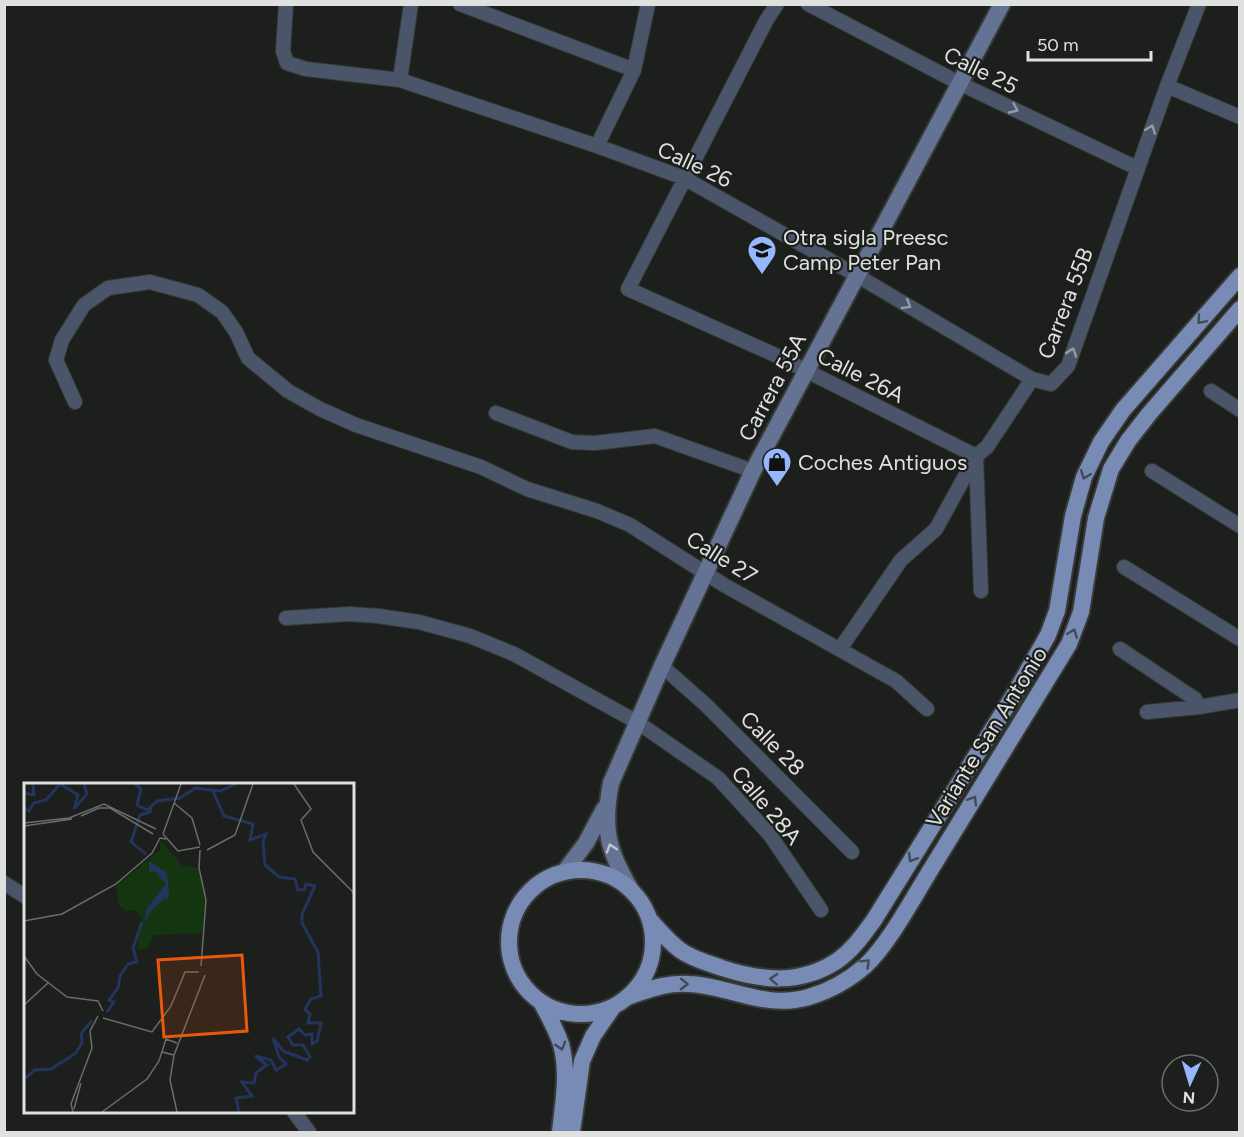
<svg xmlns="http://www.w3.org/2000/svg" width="1244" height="1137" font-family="Figtree,sans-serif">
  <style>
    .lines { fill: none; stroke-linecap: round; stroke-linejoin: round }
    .minor-casing { stroke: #373a37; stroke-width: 16 }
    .secondary-casing { stroke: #373a37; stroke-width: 20 }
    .primary-casing { stroke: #373a37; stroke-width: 20 }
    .minor { stroke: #4b5569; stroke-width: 14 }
    .secondary { stroke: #647393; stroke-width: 16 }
    .primary { stroke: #788bb4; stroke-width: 16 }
    .oneway { stroke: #959ba4 }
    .oneway2 { stroke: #414a59 }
    .oneway3 { stroke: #c0c6cc }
    .labels { text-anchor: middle; stroke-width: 4.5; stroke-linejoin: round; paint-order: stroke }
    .street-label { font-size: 22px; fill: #dfe1df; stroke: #1c1f1c }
    .poi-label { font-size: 22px; fill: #dfe1df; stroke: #1c1f1c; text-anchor: start }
    .inset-river { fill: none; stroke: #23345e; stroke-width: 3 }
    .inset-road { fill: none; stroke: #6a6d6a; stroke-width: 1.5 }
    .view { fill: #e8590c; fill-opacity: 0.15; stroke: #e8590c; stroke-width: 3 }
    .inset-edge { fill: none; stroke: #dfe1df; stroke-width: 3 }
  </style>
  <rect width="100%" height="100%" fill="#1c1f1c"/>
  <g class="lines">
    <g class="minor-casing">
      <path id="minor" d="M286,4L283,51L287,63L306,69L400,80L597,146L684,178L856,275L1032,379L1051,384L1068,366L1167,86L1199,4
        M460,4L634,70
        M777,4L766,21L628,289L773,354L976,456L981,591
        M808,4L961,84L1137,168
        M400,80L411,4
        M1167,86L1240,117
        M597,146L634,70L648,4
        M1211,391L1240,410
        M75,402L56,360L62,340L84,305L108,288L150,282L198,295L222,312L236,332L248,358L288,391L320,409L356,425L481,467L527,489L597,511L630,525L724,585L896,681L927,709
        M496,413L572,442L595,443L655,436L753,471
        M1152,471L1240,526
        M1124,567L1240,639
        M286,618L350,614L378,616L419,622L470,636L514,654L637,722L718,778L770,835L821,910
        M840,649L901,560L936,529L976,456L987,447L1032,379
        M1120,649L1195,699L1199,707
        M662,666L707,706L852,852
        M1147,712L1199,707L1240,700
        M4,883L26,897
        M294,1112L309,1132"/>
    </g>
    <g class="secondary-casing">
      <path id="secondary" d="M565,871L586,843L604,809
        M631,890C608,851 602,828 611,783L662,666L753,471L1002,4"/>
    </g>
    <g class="primary-casing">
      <path id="primary" d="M509 942a72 72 0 1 1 144 0a72 72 0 1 1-144 0Z
        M651,921C660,931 669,942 680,950C692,959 708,963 722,968C762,981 800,985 837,961C853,950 863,935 874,920L1015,693L1048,635L1057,611L1073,516L1084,477L1101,442L1123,410L1240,276
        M627,997C648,990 667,982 689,984C731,986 765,1010 809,997C829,991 850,979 865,966C890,943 917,891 936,861C980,788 1025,716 1069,644L1081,612L1096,518L1111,469L1128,441L1149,414L1240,309
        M541,1002C548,1015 556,1029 561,1044C569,1073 563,1103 560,1132
        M572,1132L582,1061L593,1036L613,1007"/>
    </g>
    <use href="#minor" class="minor"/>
    <use href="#secondary" class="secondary"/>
    <use href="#primary" class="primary"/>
  </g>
  <defs><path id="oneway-chevron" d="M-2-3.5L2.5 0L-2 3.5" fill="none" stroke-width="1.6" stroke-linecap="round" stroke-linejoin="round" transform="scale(1.5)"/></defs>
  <g class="oneway">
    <use href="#oneway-chevron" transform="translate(1014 109) rotate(25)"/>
    <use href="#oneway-chevron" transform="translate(1151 129) rotate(-70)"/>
    <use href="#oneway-chevron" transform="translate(907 305) rotate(31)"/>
    <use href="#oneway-chevron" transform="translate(1072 352) rotate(-71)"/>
  </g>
  <g class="oneway2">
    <use href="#oneway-chevron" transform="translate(1201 320) rotate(131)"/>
    <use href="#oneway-chevron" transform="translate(1085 475) rotate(111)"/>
    <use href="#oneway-chevron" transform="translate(1073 633) rotate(-69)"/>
    <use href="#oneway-chevron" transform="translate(973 800) rotate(-58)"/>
    <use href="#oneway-chevron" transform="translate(912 858) rotate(122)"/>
    <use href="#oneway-chevron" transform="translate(866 963) rotate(-45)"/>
    <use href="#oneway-chevron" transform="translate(774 979) rotate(-177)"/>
    <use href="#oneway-chevron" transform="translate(684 984) rotate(1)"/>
    <use href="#oneway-chevron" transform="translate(561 1046) rotate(73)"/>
  </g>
  <use class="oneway3" href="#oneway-chevron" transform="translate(611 848) rotate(-108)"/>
  <defs>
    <g id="school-pin" transform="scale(1.5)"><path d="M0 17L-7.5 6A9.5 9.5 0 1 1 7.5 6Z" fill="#96b6fd" stroke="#1c1f1c"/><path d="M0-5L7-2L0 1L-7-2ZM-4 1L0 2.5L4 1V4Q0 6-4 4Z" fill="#111"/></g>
    <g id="shop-pin" transform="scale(1.5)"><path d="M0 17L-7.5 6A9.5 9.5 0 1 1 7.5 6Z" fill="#96b6fd" stroke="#1c1f1c"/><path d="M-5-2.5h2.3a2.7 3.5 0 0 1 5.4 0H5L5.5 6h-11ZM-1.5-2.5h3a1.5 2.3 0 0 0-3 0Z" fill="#111"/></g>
  </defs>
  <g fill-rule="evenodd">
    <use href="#school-pin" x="762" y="250"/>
    <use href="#shop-pin" x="777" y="462"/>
  </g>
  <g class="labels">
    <g class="street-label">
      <text transform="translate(981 70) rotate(26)" y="8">Calle 25</text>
      <text transform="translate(695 164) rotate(25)" y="8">Calle 26</text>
      <text transform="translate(1065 303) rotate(-69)" y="8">Carrera 55B</text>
      <text transform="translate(861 375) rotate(27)" y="8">Calle 26A</text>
      <text transform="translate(772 387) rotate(-62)" y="8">Carrera 55A</text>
      <text transform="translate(722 557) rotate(32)" y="8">Calle 27</text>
      <text transform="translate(986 737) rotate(-58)" y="8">Variante San Antonio</text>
      <text transform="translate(773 743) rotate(45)" y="8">Calle 28</text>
      <text transform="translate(767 805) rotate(50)" y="8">Calle 28A</text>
    </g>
    <g class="poi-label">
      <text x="783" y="245">Otra sigla Preesc<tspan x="783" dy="25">Camp Peter Pan</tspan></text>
      <text x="798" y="470">Coches Antiguos</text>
    </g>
  </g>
  <g transform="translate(24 783)">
    <rect width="330" height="330" fill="#1c1f1c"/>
    <path d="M137,58L159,83L174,85L181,117L178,150L130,152L123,166L113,167L117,135L111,127L102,128L95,123L92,103L136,67Z" fill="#133610"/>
    <path d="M125,78L143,90L145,107L144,116L141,115L128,127L120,139L123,125L142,101L131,88L125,89Z" fill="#23345e"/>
    <path class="inset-river" d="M36,1L54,12L50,26L63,11L60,1M111,1L117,6L113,22L123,27L133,18L156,15L171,5L196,8L212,1M189,8L200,33L229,41L226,57L242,51L239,59L241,82L255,94L271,96L274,107H280L282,101L291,103L278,131V140L294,169L297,213L287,216L281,226L286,231L284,240H297L293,258L288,261V251L281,252L275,246L264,254L269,262H279L286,274L283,277L259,268L249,255L255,274L262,281L252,287L247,277L231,273L243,282L232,290L230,300L218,299L228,313L212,315L215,329M0,10L10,12L9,1M0,25L5,28L10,20L22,17L36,1M122,71L107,59L116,32L126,29L127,24M83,229L90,219L85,217L94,205L96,193L104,181L113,179L109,165L118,139M0,296L11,287L27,286L52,270L58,260L57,251L68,237"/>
    <path class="inset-road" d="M270,1L287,26L277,37L289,69L330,110M150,20L168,35L176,62M57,33L75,25H86L129,51M0,40L45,35L80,21L132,46M0,43L48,36M139,51L157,1M139,51L154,68L176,64M176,67L175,85L182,117L177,183M183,67L211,52L229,1M0,138L38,131L92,101L128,70L136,55L142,56M0,173L13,191L43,214L74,218L79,228M0,222L24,200M79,235L128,249L147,223L161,189H175M138,269L150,272L181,192M150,272L146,297L153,329M50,326L57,300M49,329L47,321L68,265L66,248L74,233M78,329L123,296L135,278L142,256L153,260"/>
    <path class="view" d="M218,172L223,248L140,254L134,177Z"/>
    <rect width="330" height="330" class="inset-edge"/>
  </g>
  <rect width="1244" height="1137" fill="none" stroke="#dfe1df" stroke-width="12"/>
  <g transform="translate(1190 1083) rotate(184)"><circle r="28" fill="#1c1f1c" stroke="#6a6d6a" stroke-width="1.5"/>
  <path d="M0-4.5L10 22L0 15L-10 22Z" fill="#96b6fd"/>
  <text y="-9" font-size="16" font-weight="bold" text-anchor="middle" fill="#dfe1df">N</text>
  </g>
  <path d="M1028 51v9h123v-9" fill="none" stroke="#dfe1df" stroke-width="3"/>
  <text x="1037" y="51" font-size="18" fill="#dfe1df" stroke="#1c1f1c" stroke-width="4.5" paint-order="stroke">50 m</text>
</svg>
